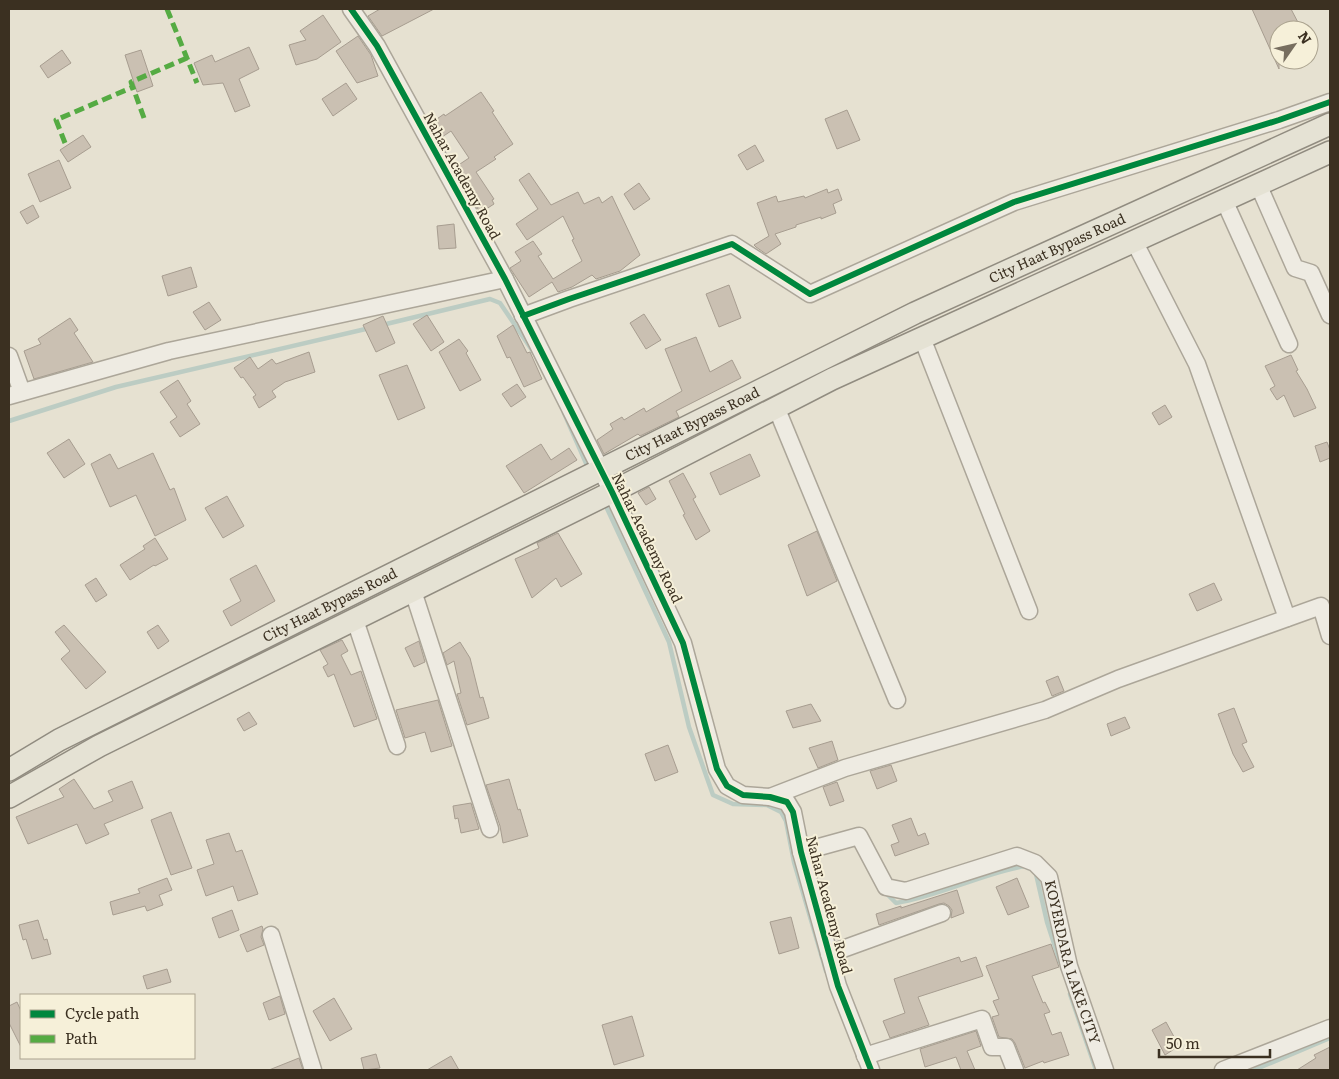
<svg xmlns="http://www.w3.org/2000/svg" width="1339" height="1079" font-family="Literata,serif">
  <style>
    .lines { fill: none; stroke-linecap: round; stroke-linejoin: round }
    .stream { stroke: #bcccc3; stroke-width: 4.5 }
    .building { fill: #cac0b2; stroke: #a79d90 }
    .minor-casing { stroke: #aca699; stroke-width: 19 }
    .major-casing { stroke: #918c80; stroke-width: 24 }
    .minor { stroke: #eeebe2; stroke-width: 16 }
    .major { stroke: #e5e2d4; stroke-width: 21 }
    .quiet { stroke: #55ab43; stroke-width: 5; stroke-dasharray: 10 5; stroke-linecap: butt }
    .cycleway-casing { stroke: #f6f0d9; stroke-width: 9 }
    .cycleway { stroke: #00873e; stroke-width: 6 }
    .labels { text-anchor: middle; stroke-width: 4; stroke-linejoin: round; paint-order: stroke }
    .street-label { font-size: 14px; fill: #3b3021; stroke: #f6f0d9 }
  </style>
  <rect width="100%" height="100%" fill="#e6e1d1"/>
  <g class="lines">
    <path class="stream" d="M382,325L490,299L500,303L534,353
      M564,413L589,470
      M9,421L116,387L370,328
      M604,502L669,642L689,727L713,795L733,804L767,805L781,812L786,821L794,862L826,971
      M1036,874L1047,922L1060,962
      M886,893L896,903C940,896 980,874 1025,866L1028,868
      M1070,994L1096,1070
      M1254,1070L1330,1038"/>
  </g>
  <path class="building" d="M380,9H434L382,36L368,16Z
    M1252,9H1291L1302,30H1279V69Z
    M323,15L341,42L317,59L296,65L289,45L306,40L300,31Z
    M358,36L371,55L378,76L357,83L336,51Z
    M249,47L259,69L239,79L250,106L235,112L223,83L203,85L194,63L212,55L215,62Z
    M62,50L71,63L48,78L40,66Z
    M141,50L153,86L137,92L125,55Z
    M346,83L357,99L333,116L322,99Z
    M481,92L494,111L492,112L513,144L494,157L496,159L476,172L494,199L492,200L494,204L480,213L472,198L473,197L464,183L466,181L457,166L469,158L451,131L439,139L431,123L444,114L445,116Z
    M847,110L860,140L837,149L825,119Z
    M83,135L91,147L68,162L60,150Z
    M755,145L764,161L747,170L738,155Z
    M59,160L71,188L40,202L28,174Z
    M529,173L551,205L578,192L584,204L599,197L602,203L612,196L640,255L620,271L596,279L592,275L572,287L558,292L552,282L529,297L510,268L521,261L515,252L533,241L542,254L538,256L553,279L582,261L572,240L574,239L563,216L527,240L516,224L538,209L519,180Z
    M639,183L650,199L634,210L624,194Z
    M827,189L828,193L838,189L842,200L833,204L836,213L821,219V217L796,225V227L775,234L781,244L766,254L756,247L754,245L769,236L757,203L776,196L778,202L804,196L805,198Z
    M33,205L39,217L27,224L20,212Z
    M454,224L456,248L439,249L437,226Z
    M191,267L197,287L168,296L162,276Z
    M729,285L741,318L719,327L706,294Z
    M209,302L221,320L205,330L193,312Z
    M644,314L661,340L646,349L630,323Z
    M427,315L444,342L431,351L413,324Z
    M383,316L395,343L376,352L363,325Z
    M70,318L78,330L74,333L93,362L34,379L24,351L41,344L38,339Z
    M513,325L527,353L530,352L542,379L524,387L510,357L507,358L497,336Z
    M696,337L710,372L732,360L741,378L676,411L679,417L640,436L638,434L604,454L597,440L613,429L610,424L622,417L624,420L644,408L646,412L682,391L665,349Z
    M459,339L468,351L466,353L481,380L460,391L439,352Z
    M309,352L315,372L285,382L272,391L276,397L259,408L253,397L256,395L243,377L241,378L234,368L250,357L258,369L272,359L276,364Z
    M1291,355L1298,370L1296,371L1307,389L1316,408L1294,417L1284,395L1277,400L1270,389L1275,386L1265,366Z
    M407,365L425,408L398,420L379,375Z
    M178,380L191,401L187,404L200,424L180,437L170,422L177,417L160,392Z
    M517,384L526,397L511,407L502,394Z
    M1165,405L1172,417L1159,425L1152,413Z
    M69,439L85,464L64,478L47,453Z
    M1327,442L1330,450V458L1320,462L1315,446Z
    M541,444L551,460L569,448L577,460L524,493L506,466Z
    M153,453L170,490L174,488L186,520L155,536L136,495L110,507L91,464L110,454L118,469Z
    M750,454L760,476L720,495L710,473Z
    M683,473L696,497L693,499L710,531L696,540L683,515L685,514L669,481Z
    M649,487L656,499L646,505L638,493Z
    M227,496L244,526L223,538L205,508Z
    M817,531L837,581L807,596L788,545Z
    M558,533L582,574L561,587L556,578L532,598L515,559L539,548L537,543Z
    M155,538L168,559L155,566L154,565L130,580L120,565L145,549L143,546Z
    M256,565L275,601L231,626L223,611L241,601L230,579Z
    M96,578L107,595L96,602L85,585Z
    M1214,583L1222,600L1197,611L1189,594Z
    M64,625L106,672L86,689L61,659L70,651L55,632Z
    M158,625L169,641L158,649L147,632Z
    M342,640L348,651L341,655L351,675L361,671L377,719L354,727L334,674L328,677L323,667L328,664L320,650Z
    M419,641L425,662L414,667L405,648Z
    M460,642L470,658L480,698L483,697L489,718L467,725L457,694L461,693L454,661L447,665L443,653Z
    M1058,676L1064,691L1052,696L1046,681Z
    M438,700L452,746L431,752L425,732L405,738L396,710Z
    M811,704L821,721L793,728L786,711Z
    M1234,708L1247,742L1242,744L1254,767L1243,772L1233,754L1218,714Z
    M249,712L257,724L244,731L237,719Z
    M1125,717L1130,728L1111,736L1107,724Z
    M832,741L838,760L818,768L809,748Z
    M668,745L678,772L655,781L645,754Z
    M891,765L897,781L877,789L870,771Z
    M74,779L94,809L113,801L108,791L132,781L143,808L104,824L109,834L86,844L77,824L28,844L16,817L64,797L59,789Z
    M509,779L518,810L520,809L528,836L503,843L500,826L486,785Z
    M837,782L844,801L830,806L823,787Z
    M471,803L479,829L461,833L458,818L455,819L453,806Z
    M171,812L192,868L171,875L151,820Z
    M911,818L918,836L925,833L929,844L895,856L891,845L899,842L892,825Z
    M229,833L236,852L242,850L258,894L238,901L233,886L206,896L197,870L214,864L206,840Z
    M167,878L172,890L159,895L163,905L147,911L145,906L113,915L110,902L140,893L138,889Z
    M1017,878L1029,907L1008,915L996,887Z
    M957,890L964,913L951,918L952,910L949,906L944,903L939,904L879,925L876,914L901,906V908Z
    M232,910L239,930L219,938L212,918Z
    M791,917L799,948L779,954L770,922Z
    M38,920L44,940L47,939L51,954L32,959L26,939L23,940L19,925Z
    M262,926L263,929L261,937L264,945L247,952L240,935Z
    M1051,944L1059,967L1032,976L1043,1003L1045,1002L1050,1012L1044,1014L1052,1035L1061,1032L1069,1055L1044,1063L1043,1061L1025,1068L1015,1043L1012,1039L999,1037L992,1017L999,1015L993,1001L999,999L986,966Z
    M959,957L961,962L976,957L983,976L918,997L929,1025L890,1038L883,1021L905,1013L894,979Z
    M167,969L171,982L147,989L143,976Z
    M280,996L285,1014L269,1020L263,1003Z
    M334,998L352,1029L330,1041L313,1011Z
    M17,1002L21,1011V1047L9,1023V1006Z
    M632,1016L644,1056L614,1065L602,1025Z
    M1166,1022L1179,1046L1165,1055L1152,1030Z
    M976,1031L981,1046L967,1051L975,1070H961L956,1057L925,1067L920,1049Z
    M1330,1047V1070H1297L1316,1058L1314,1055Z
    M376,1054L380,1068L364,1070L361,1058Z
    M451,1056L459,1070H427Z
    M299,1058L303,1070H269Z"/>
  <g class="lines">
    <g class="minor-casing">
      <g id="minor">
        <path d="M351,9L377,46L505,279L612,492L683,643L717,769L727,786L743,795L770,797L787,802L793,812L801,852L838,986L871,1070"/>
        <path d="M1258,184L1295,268L1311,273L1330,315"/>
        <path d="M1224,200L1289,344"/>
        <path d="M1134,241L1197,364L1287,618"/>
        <path d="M523,316L569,299L732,244L810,294L1014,202L1279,120L1330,102"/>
        <path d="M922,338L1029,611"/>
        <path d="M9,356L22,392"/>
        <path d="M9,396L169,351L505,279"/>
        <path d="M776,407L897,700"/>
        <path d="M413,591L490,829"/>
        <path d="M355,620L397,746"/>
        <path d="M770,797L845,768L1045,710L1118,679L1321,606L1330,636"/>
        <path id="s1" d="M801,852L859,836L886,887L906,891L1017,856L1035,863L1049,877L1069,966L1105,1070"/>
        <path d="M271,935L313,1070"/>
        <path d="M829,954L942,913"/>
        <path d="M865,1056L982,1019L992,1047H1006L1015,1070"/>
        <path d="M1223,1070L1330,1028"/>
      </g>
    </g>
    <g class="major-casing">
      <g id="major">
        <path id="s2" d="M9,770L59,740L915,313L1330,124"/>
        <path d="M9,797L99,746L612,492L832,379L1330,152"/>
      </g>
    </g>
    <use href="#minor" class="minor"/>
    <use href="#major" class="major"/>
    <path class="quiet" d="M167,9L197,83
      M144,118L131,82L187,58
      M65,143L56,120L133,87"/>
    <g class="cycleway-casing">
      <path id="cycleway" d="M351,9L377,46L505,279L612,492L683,643L717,769L727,786L743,795L770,797L787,802L793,812L801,852L838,986L871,1070
        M523,316L569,299L732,244L810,294L1014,202L1279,120L1330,102"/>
    </g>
    <use href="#cycleway" class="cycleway"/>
  </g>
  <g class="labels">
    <g class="street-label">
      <text transform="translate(462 176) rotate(61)" y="5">Nahar Academy Road</text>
      <text dy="5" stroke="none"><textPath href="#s2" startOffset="1171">City Haat Bypass Road</textPath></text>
      <text dy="5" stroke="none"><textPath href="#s2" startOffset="766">City Haat Bypass Road</textPath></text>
      <text transform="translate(647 538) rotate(64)" y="5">Nahar Academy Road</text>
      <text dy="5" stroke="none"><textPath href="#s2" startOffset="361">City Haat Bypass Road</textPath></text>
      <text transform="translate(829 905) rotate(75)" y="5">Nahar Academy Road</text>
      <text dy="5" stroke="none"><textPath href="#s1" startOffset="382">KOYERDARA LAKE CITY</textPath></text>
    </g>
  </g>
  <rect width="1339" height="1079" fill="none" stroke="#3b3021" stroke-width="20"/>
  <rect x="20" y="994" width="175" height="65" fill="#f6f0d9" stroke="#aba38f"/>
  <rect x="30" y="1010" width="25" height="8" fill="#00873e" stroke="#aba38f"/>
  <text x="65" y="1019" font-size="15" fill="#3b3021">Cycle path</text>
  <rect x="30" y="1035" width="25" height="8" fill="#55ab43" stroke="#aba38f"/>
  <text x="65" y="1044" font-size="15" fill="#3b3021">Path</text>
  <g transform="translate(1294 45) rotate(56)"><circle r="24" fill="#f6f0d9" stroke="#aba38f"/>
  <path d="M0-4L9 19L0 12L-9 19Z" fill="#776e5f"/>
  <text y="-8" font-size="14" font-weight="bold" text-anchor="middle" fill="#3b3021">N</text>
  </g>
  <path d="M1159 1049v8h111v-8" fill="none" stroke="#3b3021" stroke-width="2.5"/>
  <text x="1166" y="1049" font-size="15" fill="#3b3021" stroke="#f6f0d9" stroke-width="4" paint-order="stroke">50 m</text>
</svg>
